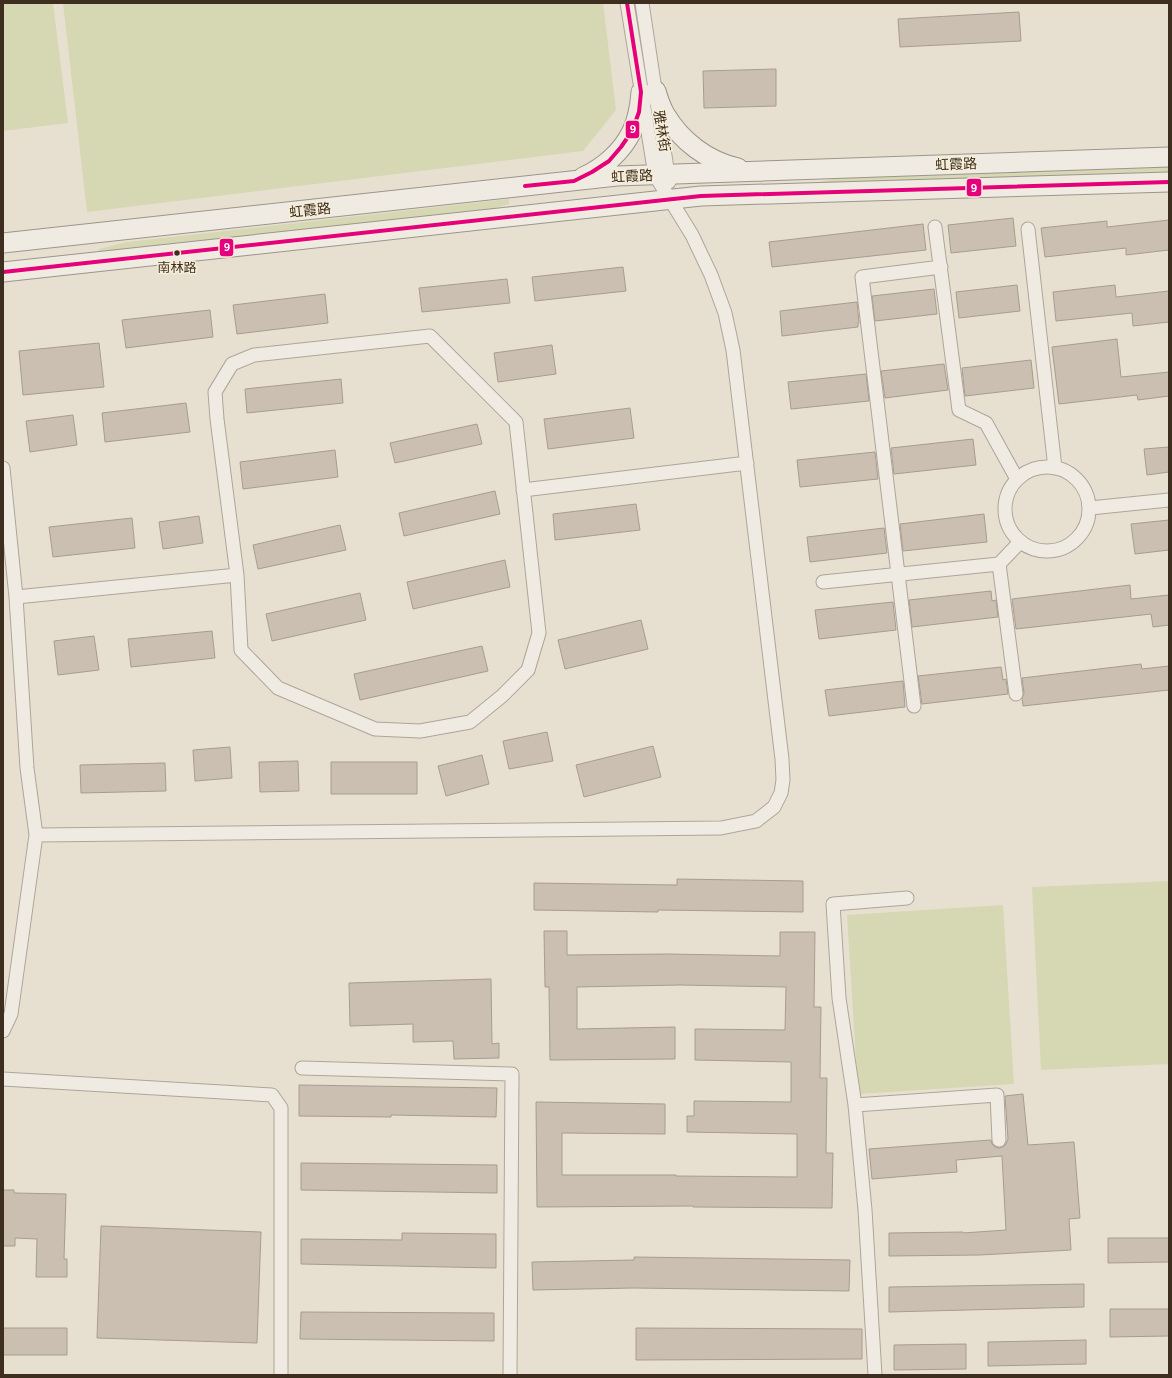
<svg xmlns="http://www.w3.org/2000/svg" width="1172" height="1378" font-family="Georgia,'Noto Sans SC',serif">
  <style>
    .green { fill: #d6d7b3 }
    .building { fill: #cbbfb2; stroke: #a89c90 }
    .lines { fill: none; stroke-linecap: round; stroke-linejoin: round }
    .street-casing { stroke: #ada599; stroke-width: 15 }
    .secondary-casing { stroke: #9c958a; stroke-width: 21 }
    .street { stroke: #efebe3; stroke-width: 13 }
    .secondary { stroke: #efebe3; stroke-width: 19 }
    .bus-1-casing { stroke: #f7eed8; stroke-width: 7 }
    .bus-1 { stroke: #e5007d; stroke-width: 4 }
    .bus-dot { fill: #3d2e20; stroke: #f7eed8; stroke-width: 1.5 }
    .labels { text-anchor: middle; stroke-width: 3; stroke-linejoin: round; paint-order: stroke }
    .bus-label { font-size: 13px; fill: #3d2e20; stroke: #f7eed8 }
    .street-label { font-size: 14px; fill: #3d2e20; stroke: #f7eed8 }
    .line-badge { stroke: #f7eed8; stroke-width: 1.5 }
    .badge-label { font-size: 11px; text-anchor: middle; font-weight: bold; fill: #fff }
  </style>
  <rect width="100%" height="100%" fill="#e7e0d1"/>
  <path class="green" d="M3,3H53L68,123L3,131Z
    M63,3H603L616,110L583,151L87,212Z
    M1169,166V174L815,183L853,175Z
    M509,199V204L495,208L99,252V249L127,242Z
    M1169,881V1064L1041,1070L1032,887Z
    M1003,905L1014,1084L858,1094L847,915Z"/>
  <path class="building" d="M1019,12L1021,41L900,47L898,19Z
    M776,69V106L704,108L703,71Z
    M1013,218L1016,246L951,253L948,225Z
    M1169,220V250L1126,255V248L1045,257L1041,228L1107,221V227Z
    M923,224L926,250L772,267L769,242Z
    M623,267L626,291L535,301L532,277Z
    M507,279L510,303L422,312L419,288Z
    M1017,285L1020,311L959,318L956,292Z
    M1115,285L1116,297L1169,291V322L1133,326L1132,313L1056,321L1053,292Z
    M934,289L937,314L875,321L872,296Z
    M325,294L328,323L237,334L233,305Z
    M857,302L859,323H858V327L782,336L780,311Z
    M210,310L213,337L126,348L122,320Z
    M1117,339L1121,377L1169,372V396L1138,400L1137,395L1059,404L1052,347Z
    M99,343L104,387L23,395L19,351Z
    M552,345L556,374L498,382L494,353Z
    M1031,360L1034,388L965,396L962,368Z
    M944,364L948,390L885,398L881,371Z
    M866,374L869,401L791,409L788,382Z
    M341,379L343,403L247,413L245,389Z
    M186,403L190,432L105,442L102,413Z
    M630,408L634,438L548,449L544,419Z
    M73,415L77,445L30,452L26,421Z
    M477,424L482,444L395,463L390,443Z
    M973,439L976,465L894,474L891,448Z
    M1169,447V472L1147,475L1144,449Z
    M335,450L338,477L243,489L240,462Z
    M875,452L878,479L800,487L797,460Z
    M495,491L500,514L404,536L399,513Z
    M636,504L640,530L555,540L553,514Z
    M984,514L987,542L903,551L900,524Z
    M199,516L203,543L163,549L159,522Z
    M132,518L135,548L53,557L49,527Z
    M1169,520V550L1135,554L1131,524Z
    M340,525L346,550L258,569L253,545Z
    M884,528L887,553L810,562L807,537Z
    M505,560L510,587L413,609L407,582Z
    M1130,585L1131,599L1169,595V625L1153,627L1151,614L1016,629L1012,599Z
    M991,591L992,601L996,600L998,617L912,627L909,600Z
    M360,593L366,620L272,641L266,614Z
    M893,602L896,630L819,639L815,610Z
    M641,620L648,649L565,669L558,640Z
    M212,631L215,658L131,667L128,639Z
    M94,636L99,670L58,675L54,641Z
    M482,646L488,671L360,700L354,674Z
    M1141,664L1142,669L1169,666V690L1023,706L1022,698L1024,693L1022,678Z
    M1001,667L1003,680L1006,679L1008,694L922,704L918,676Z
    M903,681L905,707L829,716L825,690Z
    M547,732L553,761L509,769L503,741Z
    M653,746L661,777L584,797L576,765Z
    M230,747L232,778L195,781L193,750Z
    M482,755L489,784L446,796L438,766Z
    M298,761L299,791L260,792L259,762Z
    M331,762H417V794H331Z
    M165,763L166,791L81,793L80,765Z
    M677,879L803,881V912L658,910V912L534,910V883L677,885Z
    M544,931H567V955L668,954L780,956V932H815L814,1007H821L820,1078H827L826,1153H833L832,1208L693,1207V1206L537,1207L536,1102L665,1104V1134L562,1133V1175H676V1176L797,1177V1134L687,1132V1116H694V1101L791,1102V1062L695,1060V1029L785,1030L786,987L680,985L577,987V1029L675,1027V1059L550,1060L549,987H545Z
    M491,979L492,1044L499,1043V1058L454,1059L453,1041L413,1042V1024L350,1026L349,983Z
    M299,1085L497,1088L496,1117L391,1115V1117L299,1116Z
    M1023,1094L1028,1145L1074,1142L1080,1218L1069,1219L1071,1250L980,1255L889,1256V1233L963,1232V1233L1006,1230L1002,1156L956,1160L957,1172L872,1179L869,1149L991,1140L992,1144L995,1147L999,1148L1003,1147L1006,1144L1008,1139L1005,1096Z
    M301,1163L497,1165V1193L301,1190Z
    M3,1190H14V1193L66,1194L64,1259H67V1277H36L37,1239L15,1238V1246H3Z
    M101,1226L261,1232L257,1343L97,1338Z
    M402,1233L496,1234V1268L301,1264V1239L402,1240Z
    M1108,1238H1169V1262L1108,1263Z
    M634,1257L850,1260L849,1291L634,1288L533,1290L532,1262L634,1260Z
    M1084,1284V1307L889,1312V1287Z
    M1110,1309H1169V1336L1110,1337Z
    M301,1312L494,1313V1341L300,1339Z
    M3,1328H67V1355H3Z
    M636,1328L862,1329V1359L636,1360Z
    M1086,1340V1364L988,1366V1342Z
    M966,1344V1369L894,1370V1345Z"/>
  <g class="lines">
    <g class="street-casing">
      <path id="street" d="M642,3L669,182
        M935,227L959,410L986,423L1017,479
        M1028,229L1055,468
        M430,336L516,422L539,633L528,670L502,696L470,722L420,731L375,729L278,688L241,650L237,575L217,419L215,392L232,364L254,355Z
        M1005 509a42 42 0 1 1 84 0a42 42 0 1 1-84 0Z
        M3,468L16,597L237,575
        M523,490L747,463
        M1090,508L1169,500
        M999,564L1016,694
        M823,582L999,564L1020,542
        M914,706L862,277L941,267
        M36,835L721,828L756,821L774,807L781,793L783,780L782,759L733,350L725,313L711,275L692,235L655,175L627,3
        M3,1031L11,1014L36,835L27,768L16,597
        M302,1068L512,1074L510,1375
        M3,1079L272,1095L281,1108V1375
        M855,1105L997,1095L999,1140
        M875,1375L865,1210L855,1105L839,998L833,904L907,898"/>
    </g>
    <g class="secondary-casing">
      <path id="secondary" d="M656,91C658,98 661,107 665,114C681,141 707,161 738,168
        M583,177C603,168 622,152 632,131C638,119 640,105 641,92
        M3,243L617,176L1169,157
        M3,272L701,196L1169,182"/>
    </g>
    <use href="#street" class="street"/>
    <use href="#secondary" class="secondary"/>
    <g class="bus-1-casing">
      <path id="bus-1" d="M525,186L574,181L592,172L609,161L621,147L632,131L639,112L641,92L627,3
        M3,272L701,196L1169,182"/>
    </g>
    <use href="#bus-1" class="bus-1"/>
  </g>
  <circle class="bus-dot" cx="177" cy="253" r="3.5"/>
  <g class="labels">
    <g class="bus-label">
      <text x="177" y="272">南林路</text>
    </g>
    <g class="street-label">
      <text transform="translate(662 131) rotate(81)" y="5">雅林街</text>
      <text transform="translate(956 164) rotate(-2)" y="5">虹霞路</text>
      <text transform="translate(632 176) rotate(-3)" y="5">虹霞路</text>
      <text transform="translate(310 210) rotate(-6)" y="5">虹霞路</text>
    </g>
  </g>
  <g class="line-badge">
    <rect x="625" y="120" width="15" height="19" rx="4" fill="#e5007d"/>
    <rect x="966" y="178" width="16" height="19" rx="4" fill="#e5007d"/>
    <rect x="219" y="238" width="15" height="19" rx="4" fill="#e5007d"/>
  </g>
  <g class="badge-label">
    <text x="633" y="133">9</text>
    <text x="974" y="192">9</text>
    <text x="227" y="251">9</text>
  </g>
  <rect width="1172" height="1378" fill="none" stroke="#3d2e20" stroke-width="8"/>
</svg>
